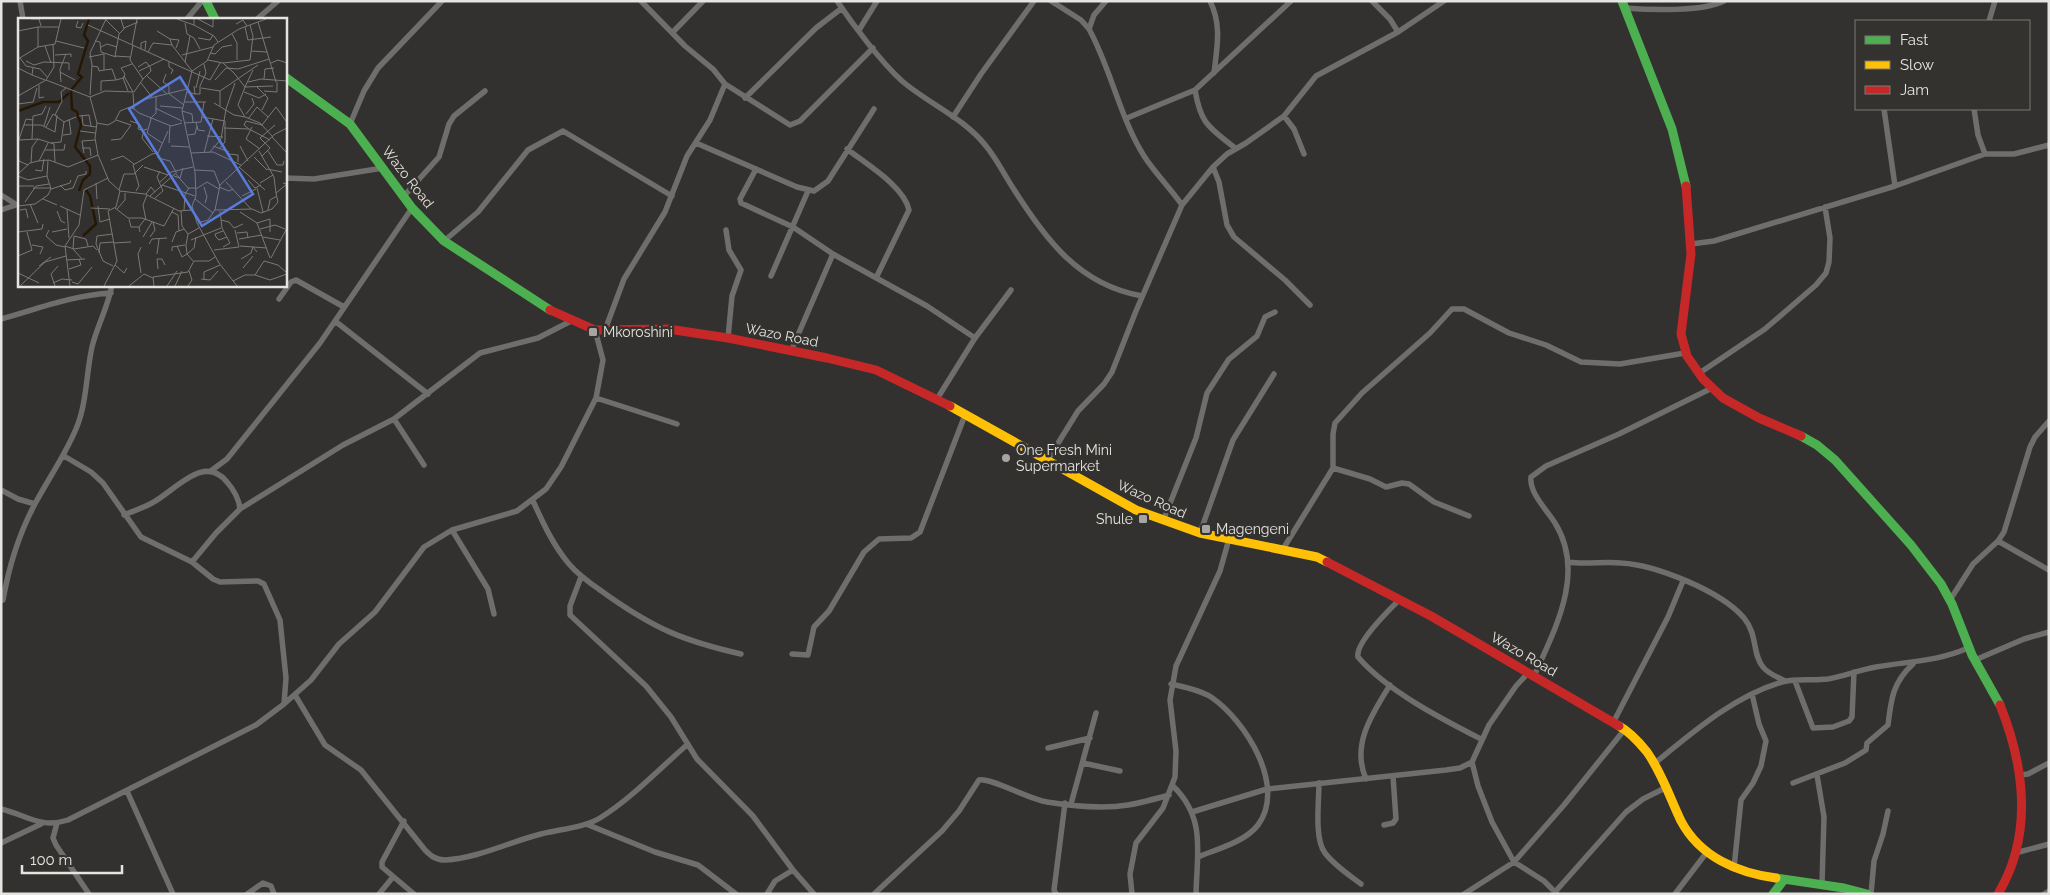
<svg xmlns="http://www.w3.org/2000/svg" width="2050" height="895" font-family="Raleway,sans-serif">
  <style>
    .lines { fill: none; stroke-linecap: round; stroke-linejoin: round }
    .street { stroke: #6e6e6d; stroke-width: 5.5 }
    .fast { stroke: #4caf50; stroke-width: 9 }
    .slow { stroke: #ffc107; stroke-width: 9 }
    .jam { stroke: #c62828; stroke-width: 9 }
    .poi-dot { fill: #a7a5a3; stroke: #34322e; stroke-width: 2 }
    .labels { text-anchor: middle; stroke-width: 5; stroke-linejoin: round; paint-order: stroke }
    .street-label { font-size: 14px; fill: #e5e4e1; stroke: #34322e }
    .poi-label { font-size: 14px; fill: #e5e4e1; stroke: #34322e; text-anchor: start }
    .inset-river { fill: none; stroke: #241804; stroke-width: 2.5 }
    .inset-road { fill: none; stroke: #7a7976; stroke-width: 1 }
    .view { fill: #597bdb; fill-opacity: 0.15; stroke: #597bdb; stroke-width: 2.5 }
    .inset-edge { fill: none; stroke: #e5e4e1; stroke-width: 2.5 }
  </style>
  <rect width="100%" height="100%" fill="#33312f"/>
  <g class="lines">
    <path class="street" d="M20,1L23,19
      M837,1C853,25 881,62 902,81C929,104 964,118 986,146C996,158 1004,174 1013,188C1045,239 1079,285 1142,296
      M1051,1L1081,20L1089,29
      M1106,1L1094,15L1089,29C1111,69 1120,118 1144,156C1155,173 1170,188 1182,205
      M1210,1C1222,25 1217,47 1214,73
      M1372,1L1390,19L1398,32
      M1625,8C1650,10 1702,12 1724,1
      M187,19L202,1
      M257,19L278,1
      M1989,21L1995,1
      M859,30L877,1
      M673,32L703,1
      M725,84L790,125L800,121L873,48
      M1195,90C1201,125 1209,127 1235,148
      M745,98L816,28L842,8
      M1884,109L1895,186
      M1974,109L1978,135L1985,154
      M1284,116L1294,129L1304,154
      M953,117L981,74L1034,1
      M1127,118L1195,90L1291,1
      M350,124L364,91L378,68L442,1
      M696,143L797,187L814,191L828,181L874,109
      M847,149C866,164 904,186 909,210L876,278
      M1213,167L1219,182L1227,225L1234,237L1285,280L1310,305
      M756,169L740,199L741,203L793,227L833,254L791,351
      M285,178L314,179L383,168
      M1,195L14,203
      M404,196L439,157L449,124L454,116L485,91
      M1,210L19,204
      M726,230L729,250L741,270L732,296L728,338
      M444,241L478,212L528,150L563,131L672,196
      M1691,244L1714,241L1895,186L1985,154H2014L2049,145
      M833,254L927,306L975,338
      M771,276L808,191
      M279,299L291,282L296,280L344,307
      M1,319C37,309 73,295 111,293
      M335,321L428,394
      M605,330L624,279L665,212L687,156L710,120L725,84L713,69L685,46L641,1
      M1698,374L1765,329L1816,285L1826,273L1829,262L1830,238L1825,207
      M596,398L677,424
      M937,399L975,338L1011,290
      M394,419L424,465
      M64,456L91,472L103,483L141,537L192,562L213,579L220,582L258,581L264,584L280,620L286,678L284,704
      M1047,461L1078,411L1104,384L1112,372L1136,311L1182,205L1213,167L1227,154L1246,143L1284,116L1316,76L1398,32L1444,1
      M1333,468L1370,479L1386,487L1402,483L1409,484L1434,502L1469,516
      M212,470L227,459L320,343L412,208
      M1,490L18,499L35,504
      M533,501C543,523 553,545 569,564C580,577 593,585 607,595C655,629 684,641 741,654
      M124,515C133,511 143,508 152,503C175,491 204,453 227,482C234,490 239,499 240,509
      M1163,521L1196,438L1207,393L1229,359L1257,336L1265,317L1275,312
      M452,530L488,589L494,614
      M1200,533L1233,440L1274,374
      M1998,541L2049,570
      M1283,549L1333,468V434L1335,423L1362,393L1430,333L1452,309H1464L1509,333L1546,345L1581,362L1620,364L1685,353
      M192,562L216,533L240,509L343,445L394,419L480,353L538,338L571,321
      M1568,562C1586,565 1603,561 1621,563C1656,565 1721,591 1744,618C1758,635 1752,654 1763,667C1768,674 1778,677 1785,681
      M581,577L570,606V615L646,686L671,717L697,759L753,816L793,870
      M3,600C9,566 19,533 36,502C49,478 65,455 76,429C87,403 86,374 92,347C97,326 108,307 112,285
      M1399,600C1389,610 1355,643 1358,657C1387,691 1442,719 1481,739
      M1950,600L1973,564L1998,541L2004,532L2030,447L2035,437L2049,421
      M792,654L808,655L814,627L829,611L864,552L879,539L911,538L920,532L965,415
      M1975,660L2024,639L2049,632
      M1534,676C1555,629 1586,573 1555,523C1547,510 1529,493 1531,477L1546,466L1619,434L1710,389
      M1795,681L1813,728L1833,727L1849,721L1852,717L1854,672
      M1171,684C1184,687 1200,690 1211,697C1245,720 1287,786 1258,825C1245,842 1217,849 1198,857
      M295,695L325,745L361,770L425,850C431,856 436,860 445,860C479,858 509,842 541,834C560,829 583,828 600,818C632,798 659,769 688,744
      M1614,721L1668,617L1683,581
      M1048,748L1090,738
      M1472,762L1478,786L1492,822L1514,862L1544,881L1557,894
      M1083,763L1120,771
      M1655,763C1693,732 1734,696 1782,682C1796,678 1813,681 1828,679C1844,676 1859,670 1876,667C1909,661 1936,662 1968,648
      M1817,775L1824,817L1822,884
      M2020,775L2028,774L2049,763
      M1366,779C1351,745 1372,714 1390,685
      M1319,783C1319,801 1314,839 1325,853C1334,865 1349,875 1361,884
      M1793,783L1845,763L1866,750L1867,743L1888,725C1891,699 1893,682 1913,664
      M1173,786C1206,818 1197,852 1196,894
      M127,791L173,894
      M1071,804L1096,713
      M1,809C27,815 40,829 68,820L256,725L284,704L311,680L339,644L375,612L424,547L452,530L517,511L546,489L561,467L596,398L603,360L595,330
      M1192,812L1267,789L1446,770L1460,768L1472,762L1489,725L1516,686L1529,672
      M404,821L382,862V867L414,894
      M57,823L53,838L56,845L89,894
      M586,824L655,852L698,865L736,894
      M1384,825L1393,823L1396,819L1393,776
      M1,843L41,824
      M2019,852L2049,844
      M1734,868L1741,800L1753,783L1761,766L1766,741L1759,724L1752,694
      M1555,892L1626,812L1643,799L1667,787
      M247,894L263,883L271,886L274,894
      M379,894L393,877
      M767,894L775,881L793,870L814,894
      M874,894L942,831L959,811L979,780C990,777 1030,800 1047,802C1072,806 1103,809 1128,805C1141,803 1155,799 1169,795
      M1056,894L1054,890L1065,803
      M1132,894L1130,874L1136,843L1163,808L1175,777L1176,751L1170,700L1176,666L1220,571L1229,539
      M1464,894L1514,862L1564,805L1625,729
      M1675,894L1707,852
      M1871,894L1874,861L1883,834L1888,811
      M2044,894L2049,891"/>
    <path class="fast" d="M206,1L215,19
      M1622,1L1672,129L1686,186
      M285,77L350,124L412,208L444,241L550,310
      M1801,436L1817,445L1835,460L1911,545L1941,584L1952,604L1972,655L2000,705
      M1776,878L1844,888L1867,894
      M1773,894L1783,881"/>
    <path class="slow" d="M950,406L1136,510L1200,533L1317,557L1327,562
      M1619,726C1630,732 1639,742 1647,752C1662,773 1670,798 1681,821C1700,857 1738,873 1776,878"/>
    <path class="jam" d="M1686,186L1691,254L1681,334L1687,356L1703,379L1723,398L1759,418L1801,436
      M550,310L595,330L668,329L728,338L827,358L876,370L950,406
      M1327,562L1431,616L1619,726
      M1998,894C2033,836 2025,767 2000,705"/>
  </g>
  <g class="poi-dot">
    <rect x="588" y="327" width="10" height="10" rx="2.5"/>
    <circle cx="1006" cy="458" r="5"/>
    <rect x="1138" y="514" width="10" height="10" rx="2.5"/>
    <rect x="1201" y="524" width="10" height="10" rx="2.5"/>
  </g>
  <g class="labels">
    <g class="street-label">
      <text transform="translate(408 177) rotate(52)" y="5">Wazo Road</text>
      <text transform="translate(782 335) rotate(11)" y="5">Wazo Road</text>
      <text transform="translate(1152 499) rotate(24)" y="5">Wazo Road</text>
      <text transform="translate(1524 654) rotate(30)" y="5">Wazo Road</text>
    </g>
    <g class="poi-label">
      <text x="603" y="337">Mkoroshini</text>
      <text x="1016" y="455">One Fresh Mini<tspan x="1016" dy="16">Supermarket</tspan></text>
      <text x="1133" y="524" text-anchor="end">Shule</text>
      <text x="1216" y="534">Magengeni</text>
    </g>
  </g>
  <g transform="translate(18 18)">
    <rect width="269" height="269" fill="#33312f"/>
    <path class="inset-river" d="M53,72L64,59L60,56L70,23L66,17L71,1M53,73L54,91L59,94L63,107L57,129L72,148V156L65,162L61,173M0,93L25,84H41L51,75M65,218L78,206L72,178L68,172"/>
    <path class="inset-road" d="M13,1H21L23,8M103,1L106,11L101,16L97,38L112,39M159,1L176,7M176,1V7L196,18L200,24M180,1L195,9V1M88,2L101,15M60,3L58,9L63,10L65,5M240,4L258,64M167,5L169,16L176,20L182,31M218,6L225,2L229,8M70,7L192,62L202,45M20,9H41M227,9L230,22L253,19M106,10L120,4M0,13L20,9V29L37,26L43,1M139,13L152,21M214,16L219,25V42M180,20L192,22L195,17M38,23L66,30M77,23L82,24L83,34L98,39M114,27L119,1M154,27L152,21L161,22L158,30M27,28L33,45M83,29L89,26L99,29M123,31V25L128,23L127,32M233,33L249,34M130,34L135,25L154,27L174,53M192,35L197,36L204,29L214,27M86,36V52L94,51L98,62L105,60L110,73M37,37L53,36V39M164,37L195,29M71,39L86,36M2,40L8,48L22,51L30,60M0,41L20,29M190,42L205,45L216,55L227,69L220,87L227,99L242,105L255,119M8,43L16,47L26,44L51,45V52M151,43V49L155,52L153,56M167,44L172,18M205,45L232,42L235,18L232,7M253,45L260,42L269,45M74,48L80,49L81,53L86,52M120,49L128,44L132,49L133,53L125,61M0,50L14,57M15,50L14,57L27,62M121,53L146,41M42,54L57,62M148,56L145,64L151,68V75M128,57L149,76M106,58L115,74M105,61L107,56L103,50L114,46M246,61L247,51L256,50M28,62L36,49L35,26M197,62L208,50L220,51L251,41M43,64L42,51L48,36M230,64L243,61L269,63M123,65L134,79M21,67V80L26,79M227,69L255,68M227,69L235,52M239,69L250,80L244,92M178,70L182,53M183,70L202,73L240,47M83,73V63L98,62M202,73V88M246,73L259,74V64M169,74L177,76L176,68M226,74L241,80L248,76M115,75L116,91L121,95L153,108L164,105M150,75L166,87M177,76H182V68L188,55L186,46M72,77L74,47L72,35L88,1M0,78L28,62L72,79L79,105L77,120L80,137M72,79L87,73L116,74L125,61L112,42L115,27M128,81L169,71M167,84H188M196,85L216,97L227,99M0,86L15,84L19,70M142,88L165,90M137,90L164,103M164,93L174,96L175,105M228,96L236,86L234,80M37,97L44,83L43,74L48,70M64,97L65,107L78,109M61,98L71,97L73,108M184,99L207,103M132,101L138,95V79M133,101L129,115L144,125M230,101L239,89L250,99M112,103L121,106L120,111L126,113M178,104L180,112L187,113M79,105L90,107L97,103L102,93L112,89L116,91M166,105L183,104L186,84M6,107H23L37,114L39,97M26,108L32,89M28,109L35,96L46,104M234,109L228,121L242,131M206,110L231,111L252,122M129,111L126,112L124,120L135,134M231,111L226,107L228,103L244,107L258,89L268,103M62,113L77,115M45,117L53,116L51,101M170,117L177,116L179,108M189,118L205,119M254,119L269,135M14,121L15,98L24,96L28,88M1,122L20,121L36,126L37,144M93,122L103,121L113,107L98,102M0,124L8,101L15,102M33,125L43,124L46,104L58,99M151,125L152,107M153,128L171,129M195,128L211,134M222,128L230,143M64,130H72L73,138M201,131L207,124V103M27,132H46L47,126M241,133L256,159L258,175M250,133L259,147H265L266,143M192,134L203,121L208,91L217,65M66,135L64,123L77,122M140,135L150,113M173,135L195,134L223,147M186,135L195,101M0,136L1,143L10,147M211,136L220,137V144M244,138L252,130L242,120L257,107M236,139L249,152M93,142L105,138L116,146M21,143L30,125M13,145L14,129L20,121M126,149L150,157M221,149L247,172M249,151L264,154M17,152L24,153L26,141M177,152L196,153L202,168M0,156L12,145L20,143L31,142L50,149L80,137L91,163L102,173L127,176L161,193L174,192M158,156L170,170H178M0,158L10,162L29,158L30,142M156,158L162,160L165,150M230,162L237,170L243,167M142,164L153,154L175,149M208,164L233,191M78,165L79,181M242,165L255,157M42,167L47,172L55,170L60,158L68,156V153M144,167L177,178M0,168H16M186,169L189,179L187,185M201,169L211,173L215,171M15,170H33M239,170L245,194M33,171L52,165L53,162M178,171L189,164L201,171M101,172L106,156H116L125,147M118,173L121,168L115,147L134,136L140,135V140L152,143L158,154M128,176L133,169L137,174M132,178L159,154M224,178L238,171M137,180L145,173L139,159L142,153M25,181L39,187M177,181L195,195M7,184L18,168L31,166M12,186L20,205M0,188L17,186L30,177L33,171L29,158M42,188L62,197M80,188L82,204L92,201M73,190L92,191M97,190L110,200H124L146,208L156,190M49,191L51,220M99,191L107,182V175M2,192L8,191L10,200M166,192L167,176L171,170M197,192L234,191L243,195L254,191L260,184L258,175L269,166L265,165M250,192L252,182L259,178M39,193L43,203L47,205M163,193L164,208L170,216M202,193L204,210L212,225L205,229M154,194L160,197L161,213M222,194L239,205L252,240M111,201L113,209H121M128,202L125,187L129,177M203,202L211,204L216,210L225,206M180,205L190,202L197,192L202,167L257,116L269,110M239,205L252,201V214M242,211L257,207L267,211M31,212L28,218L38,227L47,229M205,213L197,216L198,219L201,222L209,219M0,214L24,211L25,206M34,214L49,211M122,214L121,209L127,201M219,215L229,214L230,220M95,216L79,218L78,226L85,243L95,248M56,218L55,231L64,241M56,218L68,221L70,228M125,219L134,204M132,219L137,212L135,204M245,219L262,222M221,221L244,217M173,222L203,210M154,224L158,214L166,211M96,225L113,224M131,226L134,221L149,220M14,227L25,229L22,236M47,228L56,231L75,228L79,232M159,228L164,239L169,236M222,228L249,230M123,229L120,236L123,255M196,232L221,229L217,212M154,233V229L167,227M81,235L82,225L96,224M139,236L141,221M169,236L176,230L178,219M0,238L14,232L9,214M253,240L269,210M223,241L233,235L235,229L239,234M48,242L67,241M175,243L169,236L168,227L170,216L181,210M97,247L106,255L109,250M21,248L33,239M225,250L235,238M51,251L63,247L61,241M140,251L139,241H144L147,247M0,255L21,265M237,257L252,262L269,256M183,261L192,262L200,253M186,262V254L202,247M215,263L227,257H237L246,243L260,247L269,255M54,264L60,266L74,249M35,265L44,261L54,262M2,268L27,244L48,238M37,268L33,256L40,248M52,268L47,228L61,207L66,172L90,160M86,268L99,243L90,193L98,189L102,173M111,268L126,256L135,260M136,268L135,259L170,254L176,243H191L197,239M149,268L159,253M157,268L164,253M170,268L174,262L171,253M219,268L201,245L179,205L174,188L178,178L177,154L164,93L174,53L189,43L196,27L221,11L248,1"/>
    <path class="view" d="M162,59L235,176L184,208L111,91Z"/>
    <rect width="269" height="269" class="inset-edge"/>
  </g>
  <rect width="2050" height="895" fill="none" stroke="#e5e4e1" stroke-width="5"/>
  <rect x="1855" y="20" width="175" height="90" fill="#34322e" stroke="#7b7976"/>
  <rect x="1865" y="36" width="25" height="8" fill="#4caf50" stroke="#7b7976"/>
  <text x="1900" y="45" font-size="15" fill="#e5e4e1">Fast</text>
  <rect x="1865" y="61" width="25" height="8" fill="#ffc107" stroke="#7b7976"/>
  <text x="1900" y="70" font-size="15" fill="#e5e4e1">Slow</text>
  <rect x="1865" y="86" width="25" height="8" fill="#c62828" stroke="#7b7976"/>
  <text x="1900" y="95" font-size="15" fill="#e5e4e1">Jam</text>
  <path d="M22 865v8h100v-8" fill="none" stroke="#e5e4e1" stroke-width="2.5"/>
  <text x="30" y="865" font-size="15" fill="#e5e4e1" stroke="#34322e" stroke-width="4" paint-order="stroke">100 m</text>
</svg>
